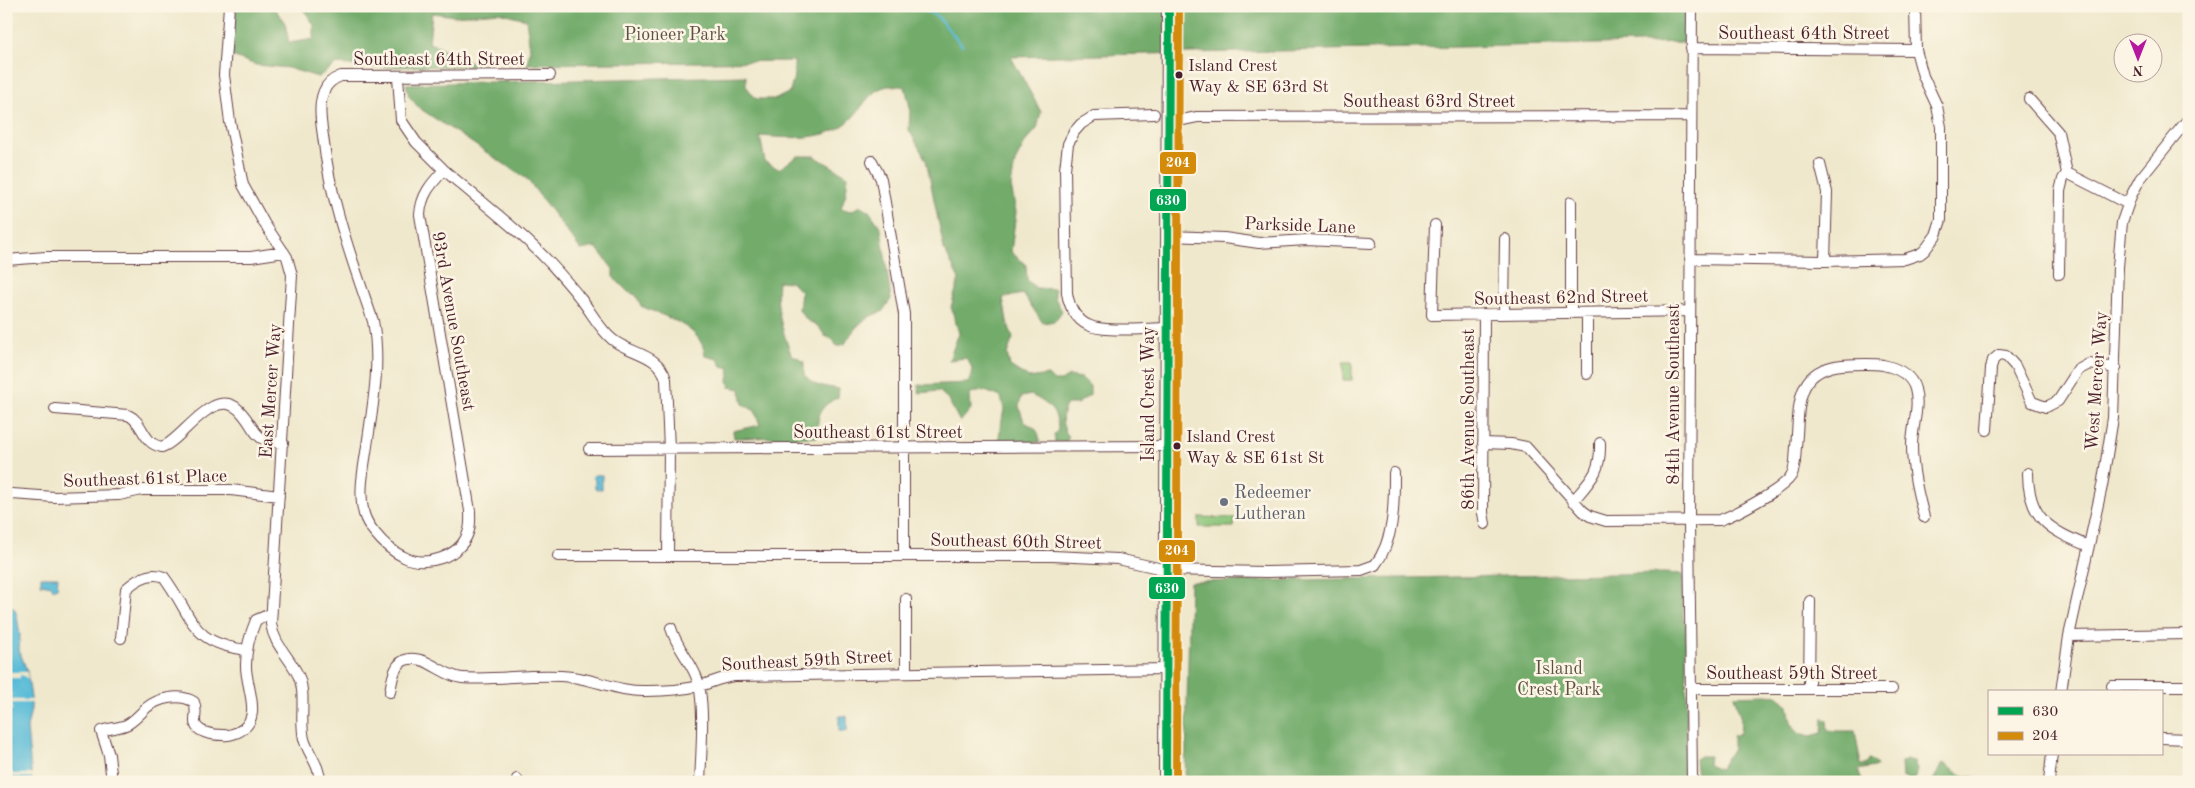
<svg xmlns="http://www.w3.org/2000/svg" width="2195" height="788" font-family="'Old Standard TT',serif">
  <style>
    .green { fill: #8dc67b; stroke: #6c7253 }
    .forest { fill: #72ab6b; stroke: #5e654b }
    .water { fill: #59bbd7; stroke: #526d81 }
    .pier { fill: #efe8cc }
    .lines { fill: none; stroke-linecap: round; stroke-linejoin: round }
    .stream { stroke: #59bbd7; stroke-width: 2.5 }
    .minor-casing { stroke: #633d43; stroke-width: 12 }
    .major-casing { stroke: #633d43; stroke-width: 16 }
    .minor { stroke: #fff; stroke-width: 10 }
    .major { stroke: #fff; stroke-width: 14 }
    .bus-1-casing { stroke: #fcf5e5; stroke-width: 11 }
    .bus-2-casing { stroke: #fcf5e5; stroke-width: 11 }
    .bus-1 { stroke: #00a651; stroke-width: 8 }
    .bus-2 { stroke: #d48b09; stroke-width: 8 }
    .bus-dot { fill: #4a1f2b; stroke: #fcf5e5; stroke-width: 2 }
    .worship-dot { fill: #6b7280; stroke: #fcf5e5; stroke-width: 2 }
    .labels { text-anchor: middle; stroke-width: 5; stroke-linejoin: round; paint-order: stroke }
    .bus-label { font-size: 17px; fill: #4a1f2b; stroke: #fcf5e5; text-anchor: start }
    .street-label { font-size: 18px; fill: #4a1f2b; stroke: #fcf5e5 }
    .park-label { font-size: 18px; fill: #5e5143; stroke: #fcf5e5 }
    .worship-label { font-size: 18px; fill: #5b616d; stroke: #fcf5e5; text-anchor: start }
    .line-badge { stroke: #fcf5e5; stroke-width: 2 }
    .badge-label { font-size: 14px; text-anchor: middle; font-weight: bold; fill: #fff }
  </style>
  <rect width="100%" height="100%" fill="#fcf5e5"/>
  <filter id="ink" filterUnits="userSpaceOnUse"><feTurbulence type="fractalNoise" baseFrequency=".02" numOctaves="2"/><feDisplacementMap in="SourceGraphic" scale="10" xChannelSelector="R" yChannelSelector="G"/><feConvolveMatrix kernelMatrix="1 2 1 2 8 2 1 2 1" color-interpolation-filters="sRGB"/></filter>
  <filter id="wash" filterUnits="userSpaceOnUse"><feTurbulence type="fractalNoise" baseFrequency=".0096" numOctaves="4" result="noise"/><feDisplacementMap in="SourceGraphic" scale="20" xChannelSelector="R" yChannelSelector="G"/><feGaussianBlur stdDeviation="1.12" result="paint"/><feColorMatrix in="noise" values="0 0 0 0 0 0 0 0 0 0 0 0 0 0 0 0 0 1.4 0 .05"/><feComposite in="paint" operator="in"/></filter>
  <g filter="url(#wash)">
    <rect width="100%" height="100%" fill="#efe8cc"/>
    <path class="green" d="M1343,362H1352V380H1343Z
      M1199,517L1235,518L1234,527H1199Z"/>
    <path class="forest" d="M236,6H273L285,23L289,43L314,39V25L302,6H1686L1685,42L1011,57L1041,112L1037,129L1026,141L1015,162L1011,186L1016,212L1011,252L1026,265L1027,280L1036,288L1055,289V298L1062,311L1055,321L1043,323L1023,294L1003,298L1007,321L1013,338L1007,354L1010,366L1029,378L1048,375L1054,381H1061L1069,376L1082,378L1090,386V395L1077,404H1067C1060,414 1061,427 1069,437L1066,442H1055L1054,434L1058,430C1058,411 1047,403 1031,395L1021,397L1019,406L1024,422C1035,427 1039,430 1040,442H998L1004,409L1001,397L985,391L970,393L971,409L960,422L948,399L939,391L919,393L918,385L968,383C974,373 973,367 966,358L949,360L959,333L951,307L959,279L944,249L926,160L909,130L910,107L905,87C868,79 867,109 844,125C820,141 787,138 760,136L765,162L779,169L798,156H814L848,176L846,193L841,208L850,211L861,206L869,211L881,228L891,299L882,312C864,316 853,329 845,344L837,346L832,339L825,336L819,327L807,320L799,310L801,292L791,282L778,281C775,307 782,330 791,354L804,362V375L816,385L839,389L838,398C817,406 818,418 817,437L734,438L733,431L760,425L755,411L743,404L740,389L730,387L728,381L730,368L722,366L718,359L705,356C703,326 664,317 641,306L636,295L628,292L613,277V269L596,247L581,250L527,179L419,108L409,96L406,84L746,76V86L756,99H776L790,92L794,76V61L527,64L530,50L526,19L498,12L455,16L432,13L429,43L450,51L479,66L375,67L337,64L318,77L288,68L256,65L232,56Z
      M1665,573L1681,574L1683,577V619L1686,625L1687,782H1185L1190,582Z
      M1765,695L1779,696L1788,706L1791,722L1798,733L1811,736L1822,733L1823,717L1827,721L1828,731H1855L1861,765H1866L1870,759L1878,766L1858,770L1863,782H1712L1697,777L1695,759L1700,756H1709L1708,764L1720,769L1733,748V736L1740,733L1741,719L1734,696Z
      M1906,760L1914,762L1917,769L1914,782H1907V779L1902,777L1901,763Z
      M1943,763L1963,776L1974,777L1984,782H1932Z"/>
    <path class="water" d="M595,475H602V489H595V480L592,477Z
      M41,577H58L57,588L53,589L52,586L41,584Z
      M6,600L15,610L17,616L20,636L19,650L27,671L31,698V709L27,728L32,782H6Z
      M839,716H847V731H839Z"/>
    <path class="pier" d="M6,672H27L28,679L22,675H20V678H10V675L6,674Z
      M6,693H11V700H33V703H12V710H10V703H6Z
      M6,771H12V774H33V777H12V782H10V777H6Z"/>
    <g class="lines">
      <path class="stream" d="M911,6L936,15L962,45"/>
    </g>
  </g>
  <g filter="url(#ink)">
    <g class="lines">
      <g class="minor-casing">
        <path id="minor" d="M229,6L224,75L230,122L243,185L264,223L287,257L292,275L271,624C274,645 289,656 298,675C307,694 299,718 304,739C308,754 320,765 320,782
          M1691,48L1916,50
          M398,77L401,120L416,142L444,170C431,184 421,195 420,215L470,511C470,518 471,526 468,533C460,557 425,568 404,557C393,552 383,543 375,533C370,527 366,521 364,514C358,492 364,467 367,446C373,404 381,363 373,321C352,260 330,201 323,136C321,122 318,105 324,91C327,83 333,79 341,76L550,75
          M2029,99L2058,132L2067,173L2063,179L2060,191L2059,274
          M1154,114L1094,116L1081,124L1074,132L1068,144L1065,169L1067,293C1069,305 1075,319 1088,325C1103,333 1148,328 1167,328
          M1168,123L1197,117L1691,116
          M872,161L881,179L904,314V556
          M1820,164L1827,192L1825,261
          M444,170C479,200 518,229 550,263C560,274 571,286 580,298C591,311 599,329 613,340C631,354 659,354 666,379L669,449L668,556
          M2067,173L2128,204
          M1435,225L1432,315L1690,311
          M1168,236L1224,238L1259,243L1306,240L1371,243
          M1690,259L1825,261L1905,259L1920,254L1925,250L1936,235L1941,220V127L1937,106L1923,76L1916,50L1915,6
          M6,260L46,257H251L284,252
          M1571,313V202
          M1484,314L1483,513L1485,524
          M1504,314L1505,239
          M1587,374V313
          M55,409L128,415C144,422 142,444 162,447C182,441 213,385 239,410C258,429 250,441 283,443
          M1987,430L1991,368L1993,360L1999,355L2006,356L2015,366L2032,402L2046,407L2058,401L2078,370L2089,364L2116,368
          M1483,443L1511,444L1526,447L1583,511L1590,516L1606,521L1720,520C1736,514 1782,490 1791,476C1796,468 1795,456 1796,447C1800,408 1793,370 1842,365C1856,364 1870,363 1883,365C1897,368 1911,374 1915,389C1920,407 1912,427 1912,446C1912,470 1918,494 1924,517
          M589,449L1167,446
          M2028,473C2028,519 2050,530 2088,546
          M12,494L54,497L119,495L142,490H231L279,496
          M1573,501C1591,480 1601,472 1600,443
          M558,556H1053L1118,559L1167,570L1266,572L1361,570L1375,565C1395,539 1394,503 1394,473
          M906,599V672
          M671,628C676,646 689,659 696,676C706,698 701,756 700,782
          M2069,636L2189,634
          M121,638L126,589C137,579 150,571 164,577C195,619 189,643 247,650
          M2112,686H2189
          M1691,689H1892
          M1809,689L1810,601
          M390,692C392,680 394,661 409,659C427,656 443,676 462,678C498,681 536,672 572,677C597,680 620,692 646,691C663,691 682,690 699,686C711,683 722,677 735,676L1167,669
          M2061,692L2069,636L2102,486L2113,418L2118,267L2122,222L2131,196L2140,179L2189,118
          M2161,738L2189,739
          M517,779V782
          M112,782L109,755L101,731C109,728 121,728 128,724C135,720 140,714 146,708C158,698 180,693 194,702C197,709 195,714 195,721C195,733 214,735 223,735C229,736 233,734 238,732C265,719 245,686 246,665C246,649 250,634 256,620L270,614
          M1692,782L1689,521L1692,6
          M2049,782L2052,754"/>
      </g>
      <g class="major-casing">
        <path id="major" d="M1166,782L1169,6"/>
      </g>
      <use href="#minor" class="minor"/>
      <use href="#major" class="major"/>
      <g class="bus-1-casing">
        <path id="bus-1" d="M1166,782L1169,6"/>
      </g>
      <g class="bus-2-casing">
        <path id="bus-2" d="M1176,782L1179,6"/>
      </g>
      <use href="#bus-1" class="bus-1"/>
      <use href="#bus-2" class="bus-2"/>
    </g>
  </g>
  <g class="bus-dot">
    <circle cx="1179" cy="75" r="4.5"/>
    <circle cx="1177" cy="446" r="4.5"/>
  </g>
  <circle class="worship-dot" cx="1224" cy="502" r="5"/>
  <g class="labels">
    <g class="bus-label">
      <text x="1188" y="71">Island Crest<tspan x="1188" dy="21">Way &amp; SE 63rd St</tspan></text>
      <text x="1186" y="442">Island Crest<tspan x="1186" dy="21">Way &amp; SE 61st St</tspan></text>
    </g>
    <g class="street-label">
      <text x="1804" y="39">Southeast 64th Street</text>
      <text x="439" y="65">Southeast 64th Street</text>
      <text x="1429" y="107">Southeast 63rd Street</text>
      <text transform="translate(1300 225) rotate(2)" y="6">Parkside Lane</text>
      <text transform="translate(1561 297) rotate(-1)" y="6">Southeast 62nd Street</text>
      <text transform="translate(454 321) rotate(80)" y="6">93rd Avenue Southeast</text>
      <text transform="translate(2096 381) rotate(-86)" y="6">West Mercer Way</text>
      <text transform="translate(270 391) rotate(-86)" y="6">East Mercer Way</text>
      <text transform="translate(1148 394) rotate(-90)" y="6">Island Crest Way</text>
      <text transform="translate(1673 394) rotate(-90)" y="6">84th Avenue Southeast</text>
      <text transform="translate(1468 419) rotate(-90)" y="6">86th Avenue Southeast</text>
      <text x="878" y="438">Southeast 61st Street</text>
      <text transform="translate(145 478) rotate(-2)" y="6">Southeast 61st Place</text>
      <text transform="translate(1016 541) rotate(1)" y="6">Southeast 60th Street</text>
      <text transform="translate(807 660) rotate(-3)" y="6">Southeast 59th Street</text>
      <text x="1792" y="679">Southeast 59th Street</text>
    </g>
    <g class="park-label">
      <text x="675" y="40">Pioneer Park</text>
      <text x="1559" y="674">Island<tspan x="1559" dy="21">Crest Park</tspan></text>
    </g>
    <g class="worship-label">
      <text x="1234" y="498">Redeemer<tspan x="1234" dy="21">Lutheran</tspan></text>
    </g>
  </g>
  <g class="line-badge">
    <rect x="1159" y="151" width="38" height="24" rx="5" fill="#d48b09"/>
    <rect x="1149" y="188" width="38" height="24" rx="5" fill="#00a651"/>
    <rect x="1158" y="539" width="38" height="24" rx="5" fill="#d48b09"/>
    <rect x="1148" y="576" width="38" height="24" rx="5" fill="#00a651"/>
  </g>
  <g class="badge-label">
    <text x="1178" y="167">204</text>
    <text x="1168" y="205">630</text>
    <text x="1177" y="555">204</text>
    <text x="1167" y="593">630</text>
  </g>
  <rect width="2195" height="788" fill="none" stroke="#fcf5e5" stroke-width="25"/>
  <rect x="1988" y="690" width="175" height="65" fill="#fcf5e5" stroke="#b59f9b"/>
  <rect x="1998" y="707" width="25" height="8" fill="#00a651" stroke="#b59f9b"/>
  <text x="2032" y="716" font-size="15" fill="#4a1f2b">630</text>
  <rect x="1998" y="732" width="25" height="8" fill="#d48b09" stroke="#b59f9b"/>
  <text x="2032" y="740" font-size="15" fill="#4a1f2b">204</text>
  <g transform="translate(2138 58) rotate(180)"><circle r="24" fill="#fcf5e5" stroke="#b59f9b"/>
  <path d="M0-4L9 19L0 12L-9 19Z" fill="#b5179e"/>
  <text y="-8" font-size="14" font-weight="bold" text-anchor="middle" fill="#4a1f2b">N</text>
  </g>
</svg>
